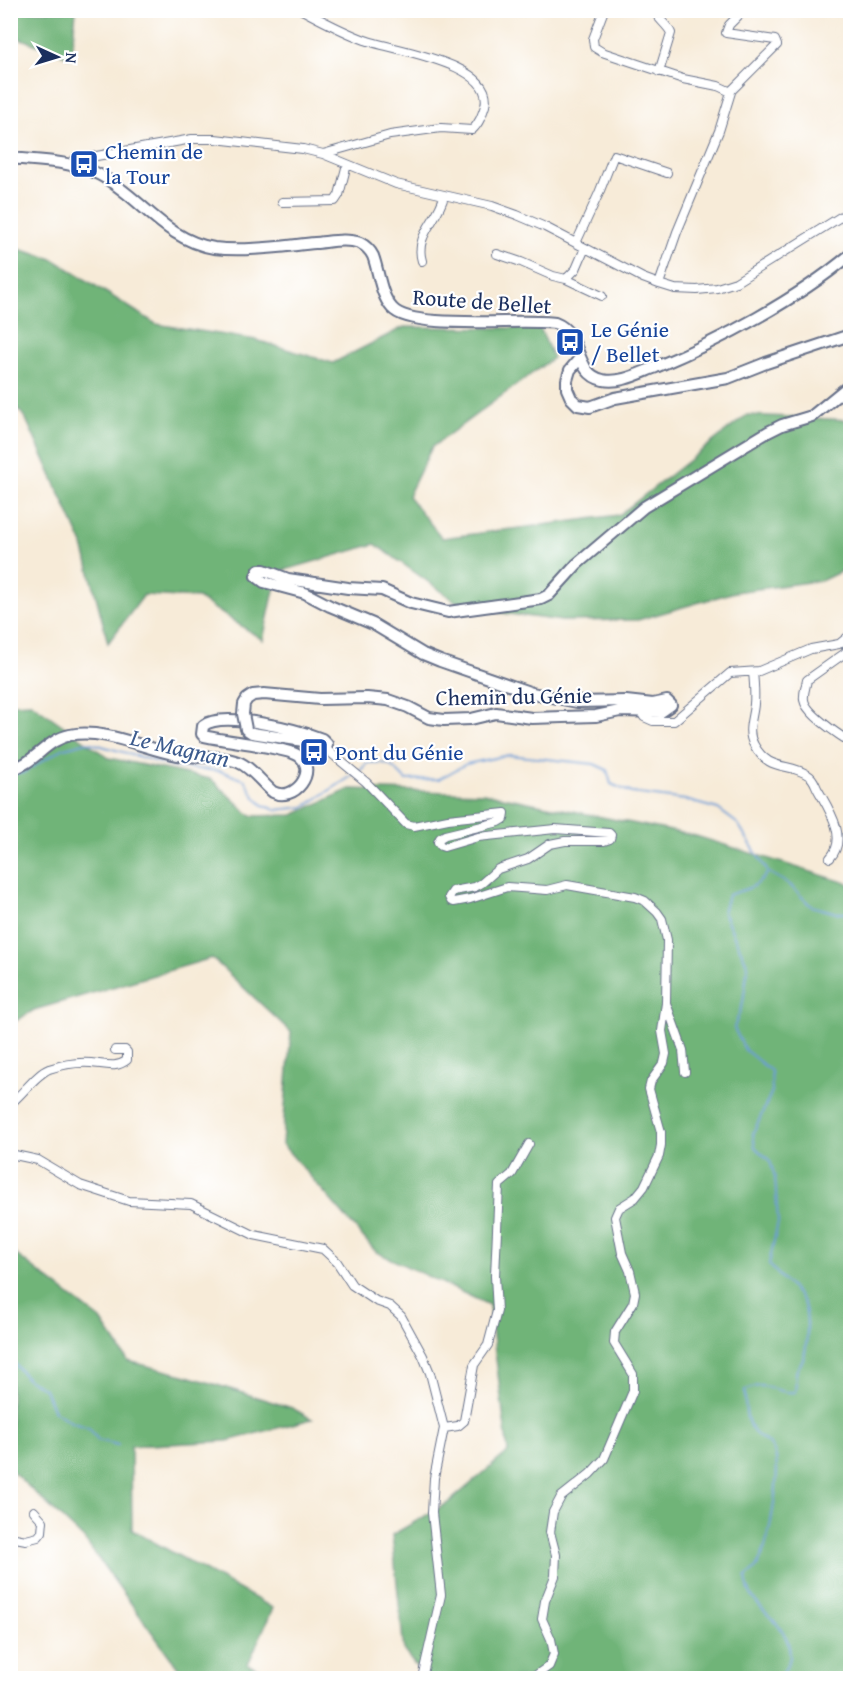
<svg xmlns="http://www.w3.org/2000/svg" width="861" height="1689" font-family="'Gentium Book Plus',serif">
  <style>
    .forest { fill: #70b478; stroke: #46726b; stroke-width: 1.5 }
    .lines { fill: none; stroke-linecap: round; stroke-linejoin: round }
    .stream { stroke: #6d9dd6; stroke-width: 2 }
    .street-casing { stroke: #687189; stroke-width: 10 }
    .secondary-casing { stroke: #687189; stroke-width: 14 }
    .street { stroke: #fff; stroke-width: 8 }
    .secondary { stroke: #fff; stroke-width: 10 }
    .secondary-bridge-casing { stroke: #687189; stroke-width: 14; stroke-linecap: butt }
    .secondary-bridge { stroke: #fff; stroke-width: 10 }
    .labels { text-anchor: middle; stroke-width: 4.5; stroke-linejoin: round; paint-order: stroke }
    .transit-label { font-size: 22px; fill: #164399; stroke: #fff; text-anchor: start }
    .street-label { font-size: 22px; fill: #1b2f5e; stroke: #fff }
    .water-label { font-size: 24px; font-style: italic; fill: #3c5b8e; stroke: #fff }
  </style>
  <rect width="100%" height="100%" fill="#fff"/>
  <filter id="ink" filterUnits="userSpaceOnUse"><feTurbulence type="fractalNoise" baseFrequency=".0167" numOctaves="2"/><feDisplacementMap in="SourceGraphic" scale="12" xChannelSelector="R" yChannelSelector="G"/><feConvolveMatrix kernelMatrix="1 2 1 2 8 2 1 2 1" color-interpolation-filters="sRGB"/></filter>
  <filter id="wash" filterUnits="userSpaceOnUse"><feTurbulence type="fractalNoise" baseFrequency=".008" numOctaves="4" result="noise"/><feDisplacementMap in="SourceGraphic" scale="24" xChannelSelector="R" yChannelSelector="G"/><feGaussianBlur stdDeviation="1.35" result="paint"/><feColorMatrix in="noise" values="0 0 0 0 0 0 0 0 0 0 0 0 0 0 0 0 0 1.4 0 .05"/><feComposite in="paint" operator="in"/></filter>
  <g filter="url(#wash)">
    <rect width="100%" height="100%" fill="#f7ebd8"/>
    <path class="forest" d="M10,11H76L71,58L11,35Z
      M11,247L53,259L156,324L256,340L333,363L404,327L540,328L553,358L432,447L408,496L442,538L619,515L747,415L850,420V567L823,580L735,592L638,620L562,621L465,608L375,544L278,572L263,640L198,598L144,595L108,643L83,545L25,417L11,402Z
      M31,703L109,758L211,779L251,816L293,815L350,789L483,793L696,836L850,884V1678H425L404,1651L392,1535L448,1503L508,1452L489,1305L376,1252L282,1144L291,1032L212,958L34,1010L11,1024V704Z
      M10,1250L101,1320L128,1361L191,1377L292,1408L312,1419L227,1441L131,1446L132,1530L273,1608L248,1664L279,1678H212L181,1672L84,1539L11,1470Z"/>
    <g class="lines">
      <path class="stream" d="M13,773H23L64,748L88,742L175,767L220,771L245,780L254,796L263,805L276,810L304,807L361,770L367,763C388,761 392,765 406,780L439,779L466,764L509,755L594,764L607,770L611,784L632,793L685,800L718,809L738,824L768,872C759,887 744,890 728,895L723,912L748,966L743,1002L734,1028L745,1050L771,1071L772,1091L753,1134L755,1147L770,1161L775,1177L778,1222L769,1264C778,1276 797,1291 803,1302C809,1316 808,1349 802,1362C800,1365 798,1367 797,1370C794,1376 797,1385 795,1392C778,1394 774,1386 760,1386C755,1386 750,1389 745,1390C745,1402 745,1421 753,1431C760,1440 771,1441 775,1454C781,1475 769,1549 756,1568C754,1571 749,1574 746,1577C749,1614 790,1617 790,1657C789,1664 783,1672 780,1678
        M768,872L789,884L811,906L837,913H850
        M10,1358L27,1379L45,1389L54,1411L71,1422L89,1428L98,1440L118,1445"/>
    </g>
  </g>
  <g filter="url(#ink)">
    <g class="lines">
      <g class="street-casing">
        <path id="street" d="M302,10C323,21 343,32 365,40C392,50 496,63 485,106C482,115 479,124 472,130L441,128L390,135L323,154
          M604,10L593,39L594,47L602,52L683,79L718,86L731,92L719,131L677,232L659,284
          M654,10C658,20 667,24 671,33L659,72
          M731,91L777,45L775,40L726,33L729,25L744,10
          M71,166L74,160L192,139H215L303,149L323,154L396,184L492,206L517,215L545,227L643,278L659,284L675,289L697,290L717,288L736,282L850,211
          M282,202L335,201L339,195L347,164
          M576,243L599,193L614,155L667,173
          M497,254L521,262L553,276L566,279L576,269L585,248
          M422,261C414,235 439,219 444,196
          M566,279L602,296
          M850,646L845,653L807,680C806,686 803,693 804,700C806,713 839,735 850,742
          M753,672C754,682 755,693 754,704C753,718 746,731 754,745C769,772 787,762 808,775C814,778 815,785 818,790C828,808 849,838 830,858
          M641,712L644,717L653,721H674L730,673L759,671L811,649L839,644L850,635
          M326,749L366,782L406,824L414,826L448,819L505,813L504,819L499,822L445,835L440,838L438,842L441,846L444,847L478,837L555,829L609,833L611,835L610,839L604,841H565L550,844L528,859L498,869L482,883L475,887L453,891L449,897L451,901L454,902L470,899L507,887L547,890L567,885L635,897L645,901L657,912L662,919L667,940L666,1003L662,1031L666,1054L664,1063L651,1081L649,1089L661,1132V1145L659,1156L644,1187L635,1198L619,1208L615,1217L622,1253L630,1271L635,1293L633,1303L615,1332L614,1343L633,1374V1391L604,1459L590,1474L561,1497L553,1512L550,1532L556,1555L555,1576L545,1601L542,1619L551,1639L554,1654L549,1666L532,1678
          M666,1003L683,1050L685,1072
          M10,1104C22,1095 36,1074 49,1069C61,1065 78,1062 91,1063C105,1064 116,1069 127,1060V1052L125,1050H115
          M10,1154L38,1160L80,1185L129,1201L191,1204L254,1235L323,1249L337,1262L352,1285L376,1301L390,1306L401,1316L423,1356L430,1373L444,1428L434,1478L432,1513L441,1595L422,1678
          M444,1428L458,1426L464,1421L474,1365L488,1345L497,1311L495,1276L499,1185L512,1174L529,1144
          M10,1537L26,1540L38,1537L42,1532L43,1521L34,1511"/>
      </g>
      <g class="secondary-casing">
        <path id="secondary" d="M10,158C39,161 75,161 100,175C141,197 165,240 214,248C245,252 284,246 315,243C329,242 346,238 360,243C366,246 370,250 373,256C379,272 380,294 392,308C412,331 522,318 555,323C584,334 573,374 603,380C620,384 640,373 656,367C721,340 796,300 850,255
          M580,358L570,370L567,380V389L571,398L578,405L590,407L615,398L728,378L766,363L850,335
          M243,714L244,704L247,699L253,695L264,694L320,699L367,698L388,700L408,707L429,718L444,720L471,719L496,713L532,718L563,717L596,716L620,711L661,712L671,705L667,701L653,704L626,701L577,702L532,693L440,661L423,654L373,624L330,606L305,593L264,582L256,576L259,570H264L288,579L348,588L382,590L411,603L448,612L541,599L549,595L577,564L644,507L768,432L782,425L812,416L850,385
          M10,770C34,764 46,740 70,735C105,728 144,749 178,755C198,758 220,755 238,762C251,767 262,783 273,792C294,803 319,771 299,756C288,747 223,741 204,736L202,734L203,726C222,710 299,730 322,739L327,744L326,749L322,751L310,742L252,733L246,729"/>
      </g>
      <use href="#street" class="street"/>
      <use href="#secondary" class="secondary"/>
      <g class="secondary-bridge-casing">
        <path id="secondary-bridge" d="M243,714L246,729"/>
      </g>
      <use href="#secondary-bridge" class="secondary-bridge"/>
    </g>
  </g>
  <defs>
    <g id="bus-square" transform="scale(1.5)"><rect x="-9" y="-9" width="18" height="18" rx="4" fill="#1a4fb4" stroke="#fff"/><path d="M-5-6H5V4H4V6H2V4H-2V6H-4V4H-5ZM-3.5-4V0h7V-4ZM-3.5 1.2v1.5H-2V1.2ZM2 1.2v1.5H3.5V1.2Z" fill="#fff"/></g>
  </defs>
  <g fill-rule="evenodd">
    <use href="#bus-square" x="84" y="164"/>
    <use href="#bus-square" x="570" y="342"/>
    <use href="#bus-square" x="314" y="752"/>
  </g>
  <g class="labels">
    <g class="transit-label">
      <text x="105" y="159">Chemin de<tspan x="105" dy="25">la Tour</tspan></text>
      <text x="591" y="337">Le Génie<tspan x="591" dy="25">/ Bellet</tspan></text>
      <text x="335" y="760">Pont du Génie</text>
    </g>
    <g class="street-label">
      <text transform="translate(482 301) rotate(4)" y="8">Route de Bellet</text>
      <text transform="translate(514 696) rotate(-1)" y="8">Chemin du Génie</text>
    </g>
    <g class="water-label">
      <text transform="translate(180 748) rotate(13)" y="8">Le Magnan</text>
    </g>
  </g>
  <rect width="861" height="1689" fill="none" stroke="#fff" stroke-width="36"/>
  <g transform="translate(57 57) rotate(94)" stroke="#ffffff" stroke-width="4.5" paint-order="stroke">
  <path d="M0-4.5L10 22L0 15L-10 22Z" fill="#1b2f5e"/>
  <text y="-9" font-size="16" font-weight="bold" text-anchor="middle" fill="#1b2f5e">N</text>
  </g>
</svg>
